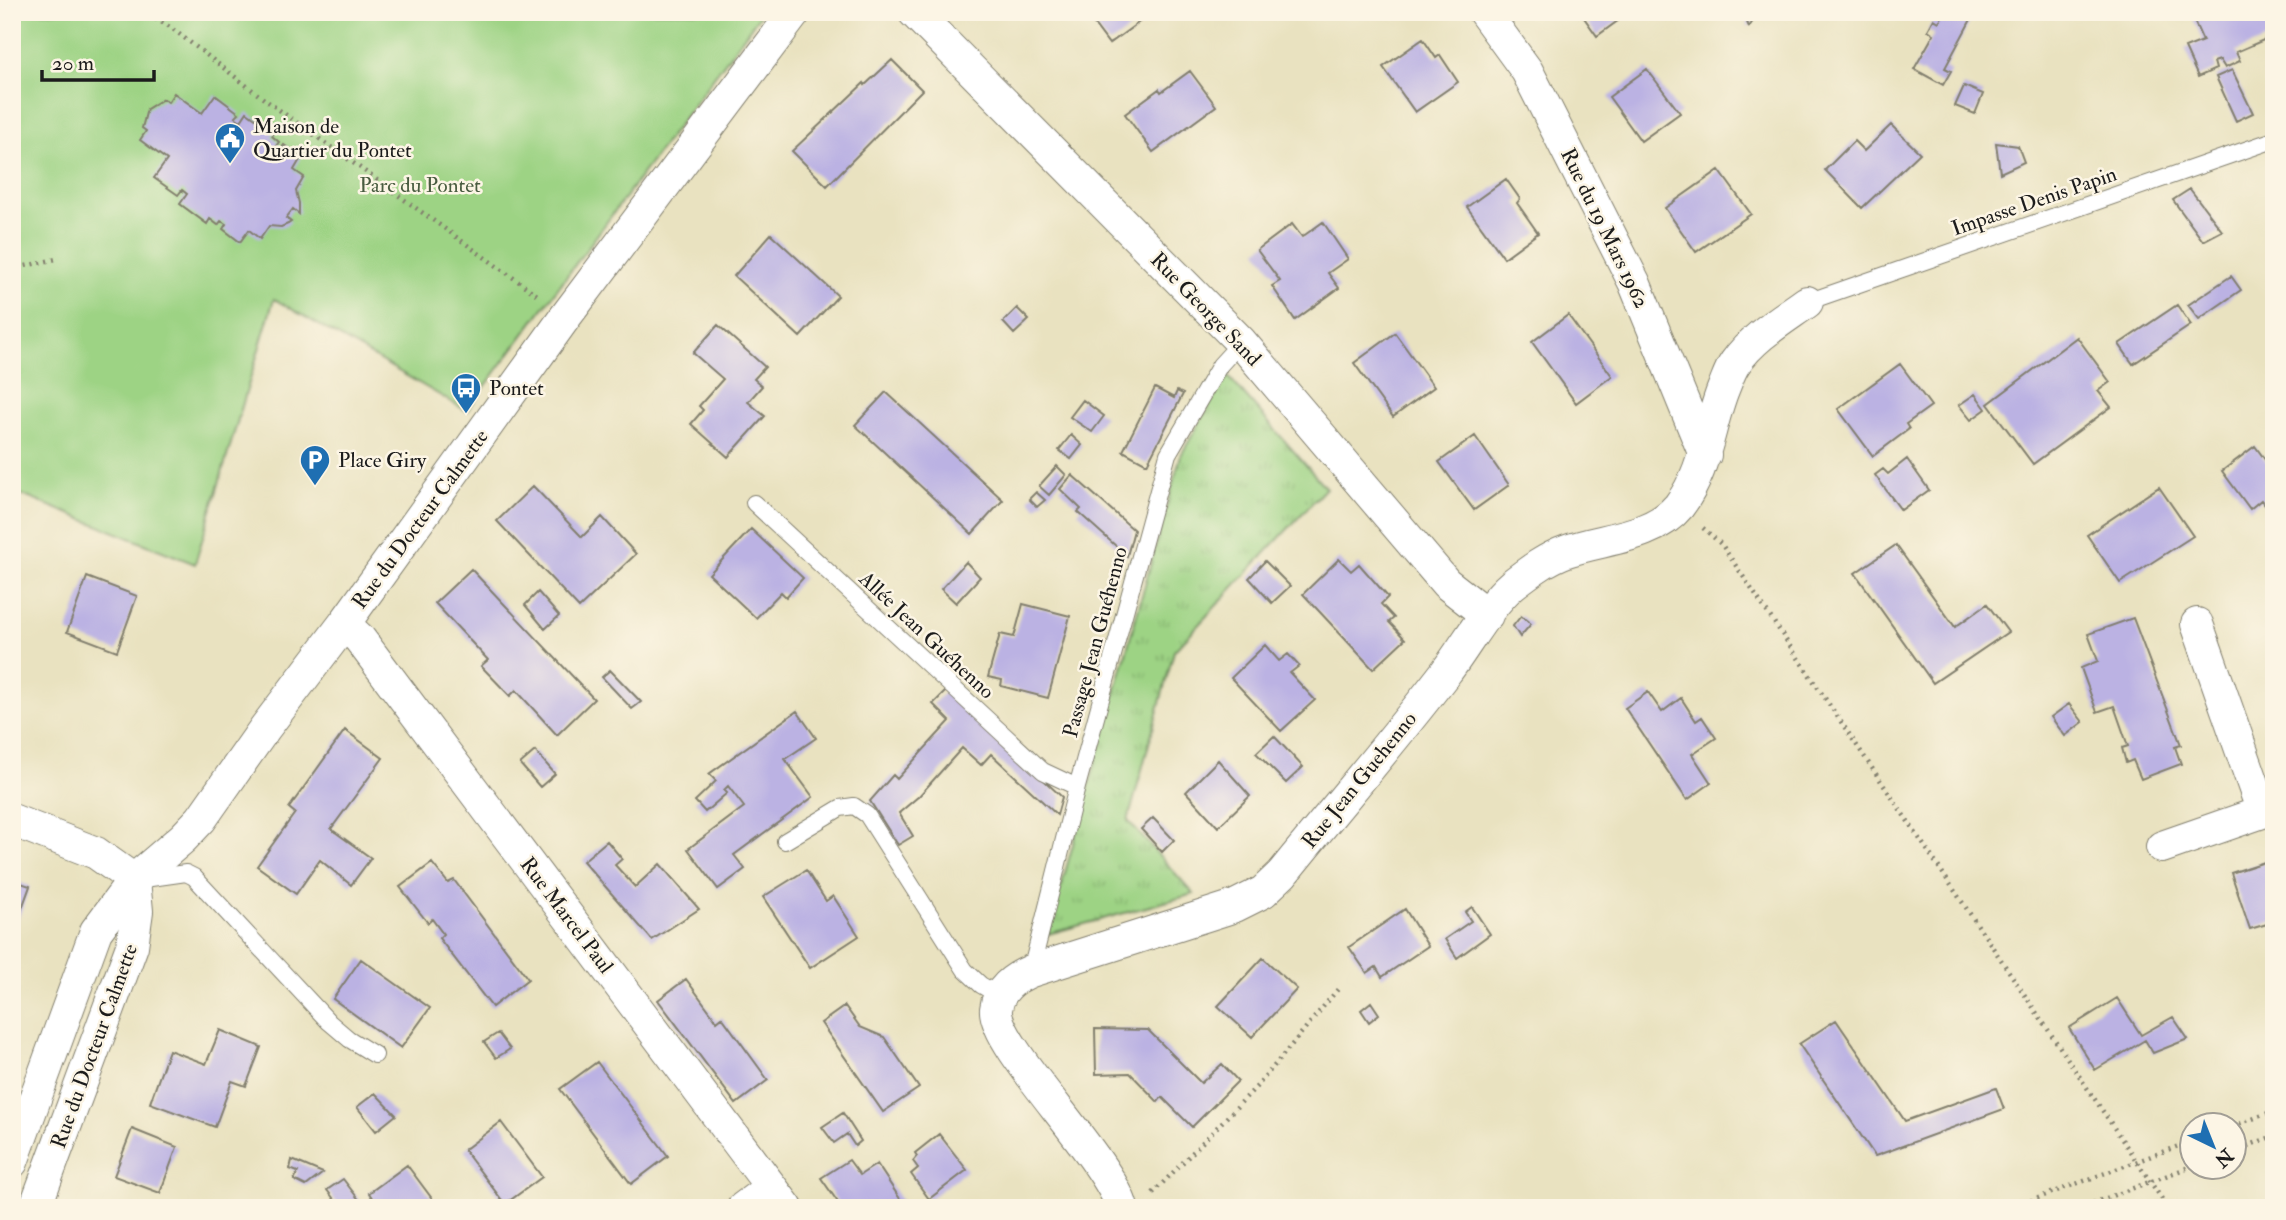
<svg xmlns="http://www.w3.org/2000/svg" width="2286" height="1220" font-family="'IM FELL Double Pica',serif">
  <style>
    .grass { fill: url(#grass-tufts); stroke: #5c7850; stroke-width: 2 }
    .park { fill: #9dd384; stroke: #5c7850; stroke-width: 2 }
    .building { fill: #bbb2e3 }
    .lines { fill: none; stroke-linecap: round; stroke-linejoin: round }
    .service-casing { stroke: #827f6e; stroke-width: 18 }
    .minor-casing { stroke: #827f6e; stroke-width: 34 }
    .path { stroke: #827f6e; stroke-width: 4.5; stroke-dasharray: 2 5; stroke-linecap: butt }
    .service { stroke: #fff; stroke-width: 16 }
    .minor { stroke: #fff; stroke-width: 32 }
    .labels { text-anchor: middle; stroke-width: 5; stroke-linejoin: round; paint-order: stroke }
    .poi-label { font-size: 21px; fill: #1c1c1c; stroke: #fcf5e5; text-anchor: start }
    .park-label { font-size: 21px; fill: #495c40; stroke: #fcf5e5 }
    .street-label { font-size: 21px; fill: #1c1c1c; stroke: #fcf5e5 }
  </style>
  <defs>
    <pattern id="grass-tufts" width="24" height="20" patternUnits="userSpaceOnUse" patternTransform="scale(1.75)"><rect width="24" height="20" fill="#9dd384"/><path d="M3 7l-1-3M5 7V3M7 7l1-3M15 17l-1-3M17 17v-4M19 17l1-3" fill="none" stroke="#87b571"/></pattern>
  </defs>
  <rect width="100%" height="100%" fill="#fcf5e5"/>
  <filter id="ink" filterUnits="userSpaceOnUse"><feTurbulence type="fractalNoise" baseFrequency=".0143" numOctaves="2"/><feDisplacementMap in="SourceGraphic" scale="14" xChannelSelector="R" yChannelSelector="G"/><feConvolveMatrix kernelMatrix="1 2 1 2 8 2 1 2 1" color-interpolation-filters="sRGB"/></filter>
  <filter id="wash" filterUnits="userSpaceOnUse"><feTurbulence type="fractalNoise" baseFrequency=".00686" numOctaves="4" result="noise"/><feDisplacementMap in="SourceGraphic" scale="28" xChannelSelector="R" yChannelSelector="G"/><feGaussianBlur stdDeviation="1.57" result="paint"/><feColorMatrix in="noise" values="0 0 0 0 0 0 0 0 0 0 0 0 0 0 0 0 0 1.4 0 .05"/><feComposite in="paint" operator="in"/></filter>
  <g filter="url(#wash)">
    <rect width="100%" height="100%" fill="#e9e2c0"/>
    <path class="grass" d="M1227,375L1326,488L1174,651L1128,821L1194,894L1048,934L1181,455Z"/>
    <path class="park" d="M12,12H762L467,411L274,299L195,564L12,491Z"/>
    <g id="blocks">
      <path class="building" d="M1085,12H1153L1109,44Z
        M1580,12H1630L1597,36Z
        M1742,12H1759L1749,27Z
        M1945,12H1975L1945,68L1951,71L1943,85L1914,69L1934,34L1928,30L1934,19L1939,22Z
        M2190,12H2254L2256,17L2263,13L2273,36L2236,52L2240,61L2225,68L2220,60L2214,62L2216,69L2198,77L2185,48L2203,41Z
        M1423,39L1436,58L1440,55L1458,82L1415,112L1383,67Z
        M892,60L922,90L827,186L792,151L864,83L865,85Z
        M1647,69L1680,113L1641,141L1609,97Z
        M2232,70L2253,113L2236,121L2216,77Z
        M1190,71L1216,106L1153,152L1125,114L1159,89L1161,92Z
        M1964,86L1983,94L1975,114L1955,106Z
        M174,93L202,113L215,95L239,113L235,117L241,121L247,112L275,132L272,136L279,142L276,146L281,149L284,145L301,158L294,170L304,177L296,191L299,203V214L293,209L286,218L291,222L288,224L281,227L269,226L260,239L249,230L240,242L223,229L226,224L221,221L218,225L210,219L207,224L180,204L187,194L182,190L178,195L154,178L167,160L140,140L146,131L142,128L147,109L163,99L168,102Z
        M1891,125L1920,153L1862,208L1825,170L1854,141L1864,151Z
        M1996,143L2018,146L2024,162L2000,173Z
        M1719,170L1751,214L1696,252L1665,208Z
        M1506,179L1520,199L1517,203L1538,233L1504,258L1467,207Z
        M2190,189L2222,231L2203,241L2173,200Z
        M1323,222L1348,259L1328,273L1339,288L1295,320L1272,286L1280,281L1257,250L1292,224L1302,237Z
        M771,234L838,296L800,337L734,276Z
        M2231,276L2241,290L2199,319L2188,305Z
        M2177,305L2191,325L2133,364L2119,344Z
        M1017,308L1029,320L1014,334L1003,322Z
        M1568,315L1612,376L1576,403L1532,342Z
        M718,325L765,367L754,379L762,386L748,402L765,416L728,457L691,424L703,410L699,406L723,379L693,353Z
        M1395,333L1434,387L1393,417L1354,363Z
        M2077,337L2110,382L2098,391L2111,407L2033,464L1988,404Z
        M1900,364L1931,406L1906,424L1909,429L1873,456L1838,409Z
        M1155,388L1174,398L1177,391L1183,394L1147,464L1123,451Z
        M886,392L1003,500L972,534L855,425Z
        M1975,394L1986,409L1971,420L1959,405Z
        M1083,400L1104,416L1092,432L1070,417Z
        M1071,435L1082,445L1071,459L1059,450Z
        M1475,436L1509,485L1474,510L1439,462Z
        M2255,446L2269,465L2274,461V517L2261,500L2250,509L2222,471Z
        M1907,459L1929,490L1901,510L1875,475L1883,469L1888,474Z
        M1057,466L1066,475L1049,495L1039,486Z
        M1072,475L1134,530L1127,556L1078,512L1081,509L1060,489Z
        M533,486L582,537L602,517L636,554L579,608L497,521Z
        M2159,487L2193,536L2120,583L2087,535Z
        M1036,492L1045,500L1037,507L1029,499Z
        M751,529L803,578L786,597L781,592L756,618L709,574Z
        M1896,545L1955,627L1987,604L2008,632L1933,683L1855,573Z
        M1339,559L1351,571L1359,564L1388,597L1381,604L1394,618L1389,622L1405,639L1373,669L1303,594Z
        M1265,561L1290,586L1272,603L1249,578Z
        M966,562L980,577L956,603L941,589Z
        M471,569L594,699L557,735L516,690L510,696L481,666L488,660L435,603Z
        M87,577L137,596L117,651L67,632Z
        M538,592L559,616L545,629L525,605Z
        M1023,604L1070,616L1048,698L1001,686L1002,680L988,677L1000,634L1014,637Z
        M1521,616L1531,624L1520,637L1513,626Z
        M2133,618L2181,745L2175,747L2181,764L2141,779L2133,760L2126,763L2122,748L2128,746L2114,706L2097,712L2081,668L2098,661L2088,634Z
        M1265,645L1279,661L1288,654L1299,666L1290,673L1315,700L1281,731L1231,678Z
        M610,670L641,702L632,709L602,677Z
        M947,690L1062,797L1057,815L991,754L981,765L962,748L919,796L899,813L913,836L898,845L870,801L893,775L897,779L950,721L933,704Z
        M1648,692L1662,712L1681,698L1696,721L1702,717L1716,738L1692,754L1711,783L1687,800L1625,708Z
        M2069,704L2083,722L2065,736L2051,717Z
        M797,711L816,738L785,759L813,797L734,855L745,869L718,889L688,849L744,807L728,786L724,790L727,793L705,812L695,801L716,781L709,774Z
        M345,730L383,758L331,829L371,858L351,885L320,860L296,894L257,866L295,813L289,808Z
        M1274,736L1303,767L1286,783L1256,753Z
        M535,751L555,774L540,787L520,764Z
        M1218,760L1250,796L1218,827L1186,792Z
        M1153,818L1174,840L1162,852L1141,829Z
        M607,841L622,859L615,865L635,887L660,864L699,909L652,940L583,861Z
        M2274,859V922L2250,929L2231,873Z
        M432,863L448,883L454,880L528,979L492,1007L439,938L443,934L432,919L428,923L400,887Z
        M806,870L826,901L833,896L859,936L810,968L763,897Z
        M12,880L30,886L13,933H12Z
        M1472,907L1490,934L1457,958L1445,939L1471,921L1465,912Z
        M1405,909L1428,946L1382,977L1376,967L1367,973L1349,947Z
        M1263,958L1297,989L1252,1037L1218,1006Z
        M361,959L430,1008L401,1048L333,999Z
        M686,979L717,1021L722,1017L768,1080L736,1104L658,1000Z
        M2117,998L2141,1035L2173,1017L2188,1039L2153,1053L2145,1040L2095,1070L2069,1028Z
        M1371,1002L1379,1014L1369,1022L1361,1010Z
        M845,1006L860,1027L884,1037L919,1088L883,1112L821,1023Z
        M1836,1020L1905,1121L1996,1088L2004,1109L1875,1156L1799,1044Z
        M1095,1029L1148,1030L1201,1083L1222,1064L1238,1081L1192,1127L1162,1097L1158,1102L1130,1073L1096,1074Z
        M220,1030L261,1047L246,1086L232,1081L215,1127L150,1103L169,1050L206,1064Z
        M498,1033L510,1049L496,1058L484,1042Z
        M597,1062L668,1156L631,1184L560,1089Z
        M375,1093L396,1115L376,1131L357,1107Z
        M843,1113L861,1141L855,1146L847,1134L834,1143L822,1127Z
        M501,1122L542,1177L505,1204L464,1150Z
        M132,1129L177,1147L160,1193L114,1176Z
        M939,1134L967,1170L929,1199L911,1174L918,1168L913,1161L917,1156L915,1153Z
        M292,1160L323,1173L306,1186L294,1180L298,1172L290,1169Z
        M849,1160L860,1175L877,1164L906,1208H842L821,1178Z
        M407,1165L439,1208H379L369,1193Z
        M343,1179L363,1205L360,1208H341L327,1190Z"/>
    </g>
  </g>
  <g filter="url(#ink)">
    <use href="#blocks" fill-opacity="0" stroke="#827f6e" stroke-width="2"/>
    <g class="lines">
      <g class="service-casing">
        <path id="service" d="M1807,302L2274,140
          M754,503L1043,771L1077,787
          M785,841L840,808L854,806L867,815L965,970L981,985L1000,996
          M144,879L186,873L194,877L329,1022L349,1039L375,1055
          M1031,971L1077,787L1168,454L1220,365L1241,342"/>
      </g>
      <g class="minor-casing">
        <path id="minor" d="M914,12L1241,342L1446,583L1487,615
          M1484,12L1527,71L1634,282L1705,455
          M344,624L359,638L787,1208
          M2197,624L2263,812
          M12,820L96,853L134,880
          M2162,847L2274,808
          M12,1162L96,931L134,880L183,838L201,819L265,728L344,624L566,316L795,12
          M35,1208L132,946L137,911L134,880
          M743,1208L771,1187
          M1122,1208C1108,1157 992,1044 996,1009C998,990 1014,978 1031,971L1235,906L1263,892L1282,874C1336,807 1393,741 1446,672C1466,646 1488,605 1513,584C1530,571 1547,558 1567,551C1603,538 1653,538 1679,506C1706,471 1708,426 1724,387C1727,380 1730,370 1735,363C1753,337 1782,320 1807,302"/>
      </g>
      <path class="path" d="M143,12L170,27L264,99L540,297
        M12,269L56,259
        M1703,528L1722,545L2168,1208
        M2233,1126L2274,1111
        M2234,1151L2274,1136
        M1153,1193L1259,1084L1338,989
        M2011,1208L2192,1141
        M2080,1208L2192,1166"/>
      <use href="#service" class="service"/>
      <use href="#minor" class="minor"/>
    </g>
  </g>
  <defs>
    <g id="civic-pin" transform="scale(1.575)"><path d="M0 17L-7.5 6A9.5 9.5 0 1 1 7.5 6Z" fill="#1f6fb2" stroke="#fcf5e5"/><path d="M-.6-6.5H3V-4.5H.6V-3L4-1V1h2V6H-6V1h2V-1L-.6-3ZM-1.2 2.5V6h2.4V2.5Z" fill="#fff"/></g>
    <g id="bus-pin" transform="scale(1.575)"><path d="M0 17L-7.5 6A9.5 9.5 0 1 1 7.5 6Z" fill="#1f6fb2" stroke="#fcf5e5"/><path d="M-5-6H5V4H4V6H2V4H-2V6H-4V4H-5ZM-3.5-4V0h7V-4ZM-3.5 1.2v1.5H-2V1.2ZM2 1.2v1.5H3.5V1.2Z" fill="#fff"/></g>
    <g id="parking-pin" transform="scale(1.575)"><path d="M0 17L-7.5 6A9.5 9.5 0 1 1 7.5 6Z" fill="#1f6fb2" stroke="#fcf5e5"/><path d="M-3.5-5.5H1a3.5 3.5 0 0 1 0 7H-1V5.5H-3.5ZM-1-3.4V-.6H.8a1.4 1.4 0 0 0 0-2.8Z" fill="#fff"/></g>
  </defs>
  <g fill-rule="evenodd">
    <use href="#civic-pin" x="230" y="138"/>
    <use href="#bus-pin" x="466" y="388"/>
    <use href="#parking-pin" x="315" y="460"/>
  </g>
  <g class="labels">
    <g class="poi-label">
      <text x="253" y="133">Maison de<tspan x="253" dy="24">Quartier du Pontet</tspan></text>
      <text x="489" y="395">Pontet</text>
      <text x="338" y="467">Place Giry</text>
    </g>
    <g class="park-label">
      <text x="420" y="192">Parc du Pontet</text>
    </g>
    <g class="street-label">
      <text transform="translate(2034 201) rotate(-19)" y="7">Impasse Denis Papin</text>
      <text transform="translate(1605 228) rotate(64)" y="7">Rue du 19 Mars 1962</text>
      <text transform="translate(1206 309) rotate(46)" y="7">Rue George Sand</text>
      <text transform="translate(420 519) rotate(-54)" y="7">Rue du Docteur Calmette</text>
      <text transform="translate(927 635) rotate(43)" y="7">Allée Jean Guéhenno</text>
      <text transform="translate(1095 642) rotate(-75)" y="7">Passage Jean Guéhenno</text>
      <text transform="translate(1359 780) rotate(-51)" y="7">Rue Jean Guehenno</text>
      <text transform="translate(567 915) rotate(53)" y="7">Rue Marcel Paul</text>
      <text transform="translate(94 1046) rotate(-70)" y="7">Rue du Docteur Calmette</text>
    </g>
  </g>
  <rect width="2286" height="1220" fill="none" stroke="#fcf5e5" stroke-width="42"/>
  <g transform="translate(2213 1146) rotate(137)"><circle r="33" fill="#fcf5e5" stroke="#a29e95" stroke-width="2"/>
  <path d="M0-5L12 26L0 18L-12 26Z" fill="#1f6fb2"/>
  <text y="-10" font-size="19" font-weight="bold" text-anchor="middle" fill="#1c1c1c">N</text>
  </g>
  <path d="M42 70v10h112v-10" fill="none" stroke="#1c1c1c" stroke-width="3.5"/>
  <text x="52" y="70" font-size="21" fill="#1c1c1c" stroke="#fcf5e5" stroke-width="5" paint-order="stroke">20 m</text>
</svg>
